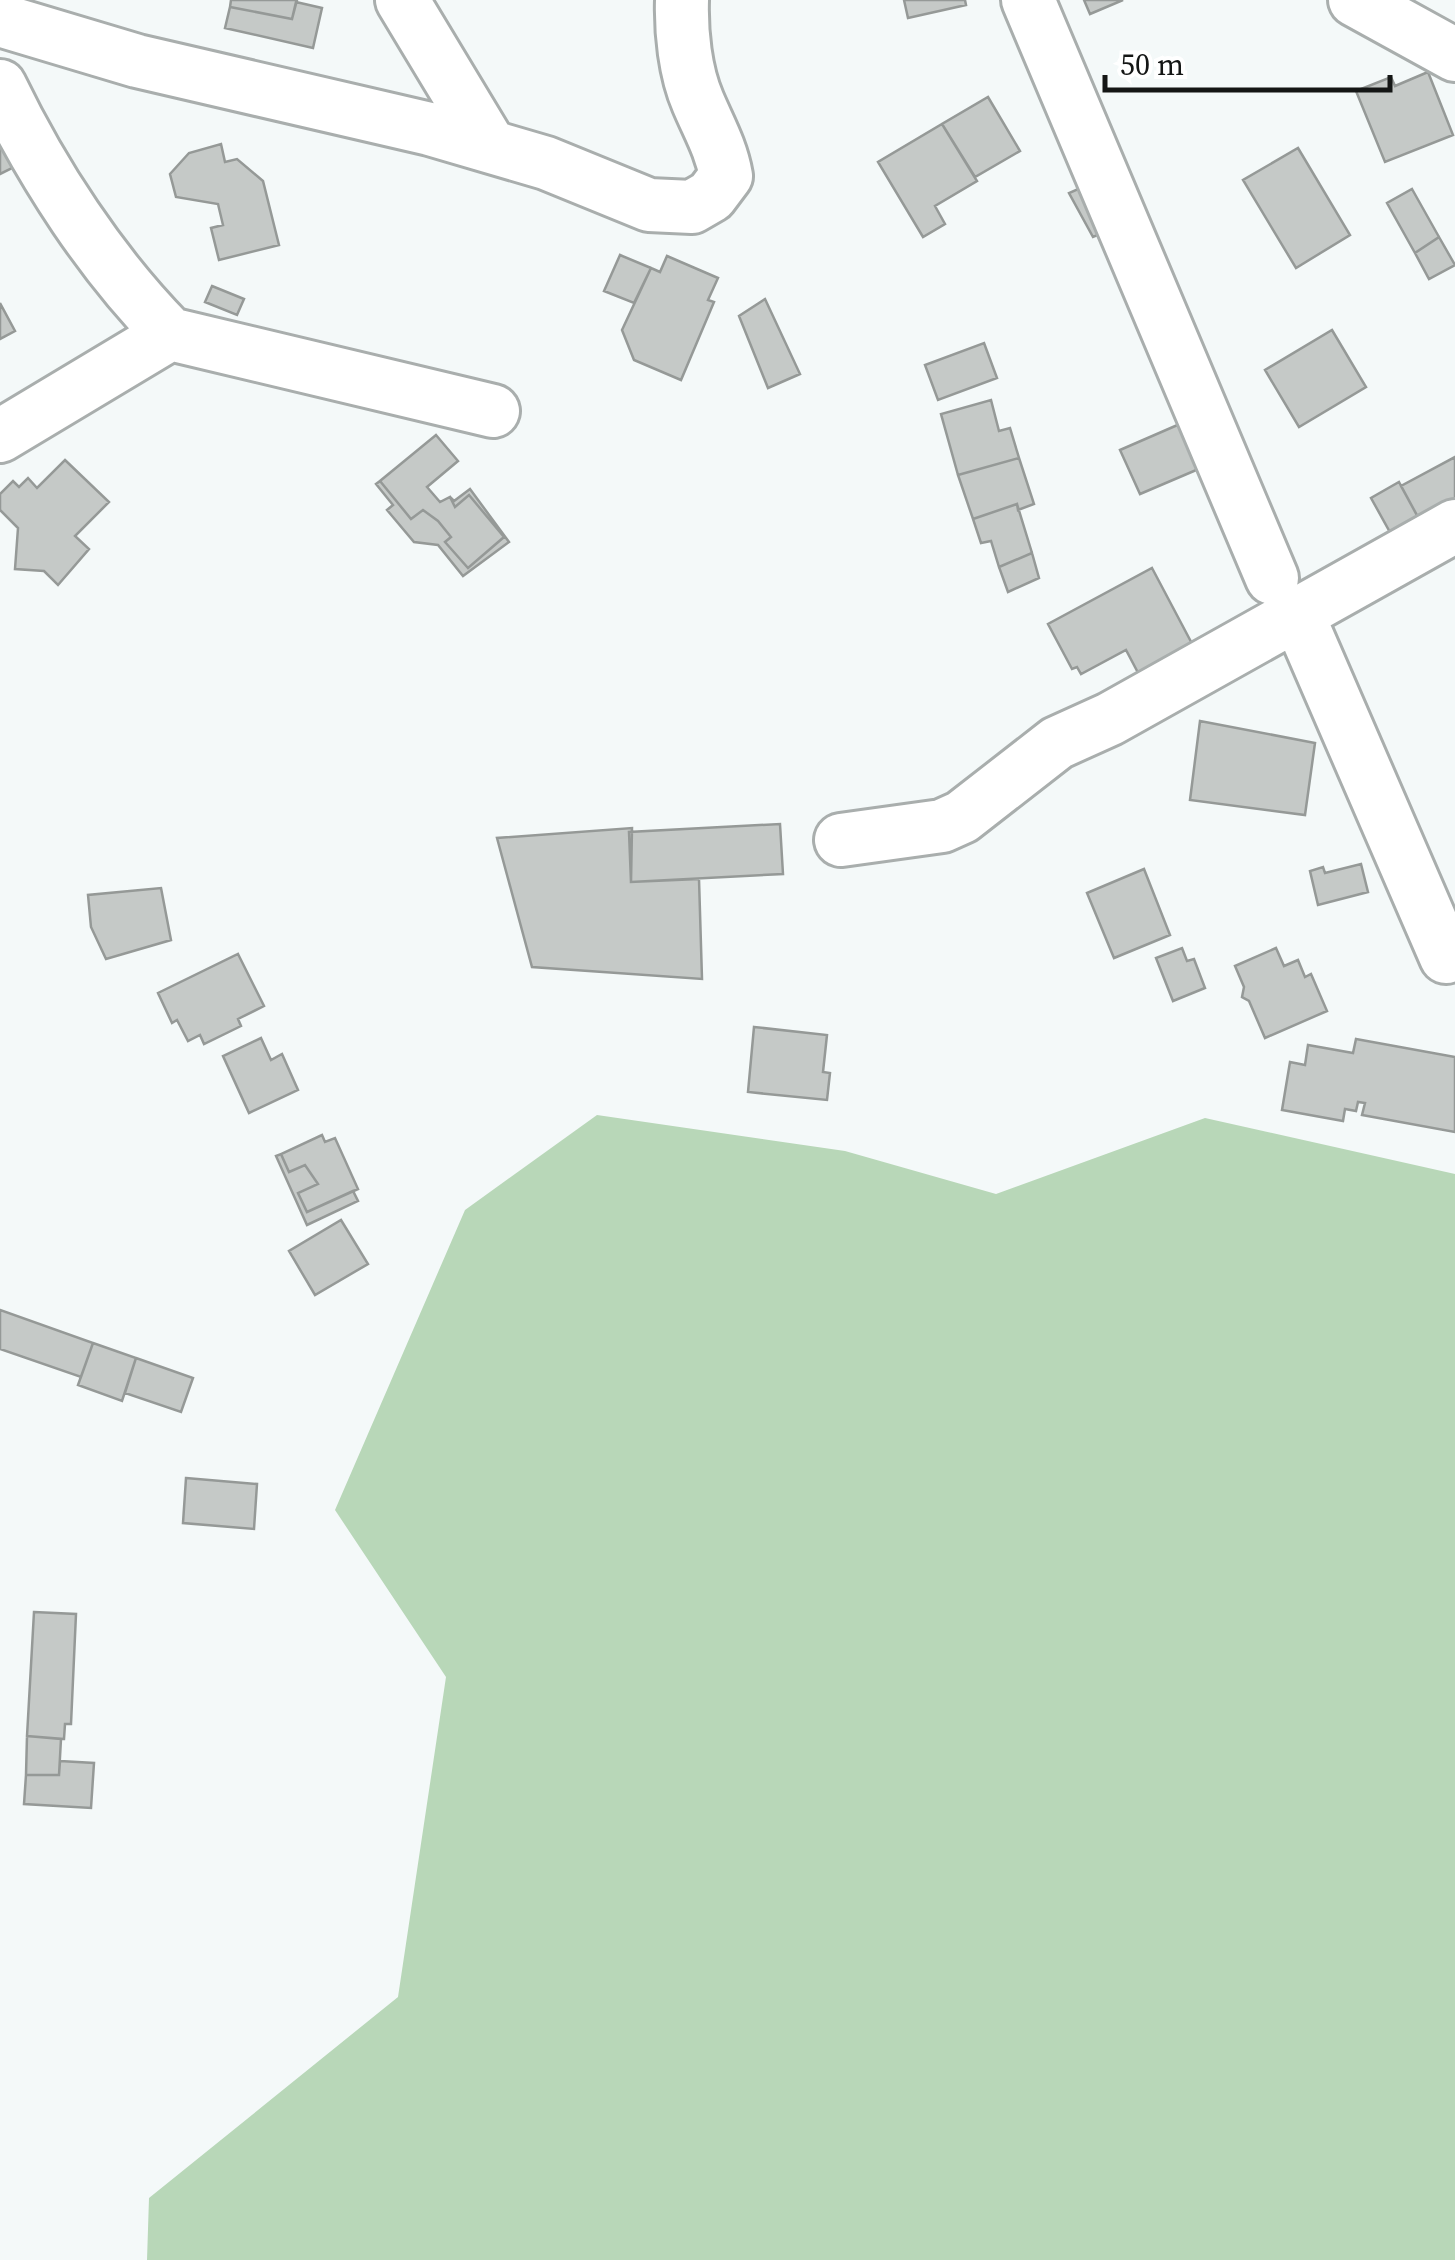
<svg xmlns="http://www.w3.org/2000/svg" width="1455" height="2260" font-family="'Source Serif 4',serif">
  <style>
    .green { fill: #b8d7b8 }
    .building { fill: #c5c9c7; stroke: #959997; stroke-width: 2.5 }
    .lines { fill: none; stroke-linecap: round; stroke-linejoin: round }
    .minor-casing { stroke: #a9aead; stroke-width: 58 }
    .minor { stroke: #fff; stroke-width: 52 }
  </style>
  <rect width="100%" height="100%" fill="#f4f9f9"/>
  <path class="green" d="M597,1115L845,1151L996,1194L1205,1118L1455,1174V2260H147L149,2198L398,1997L446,1677L335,1510L465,1210Z"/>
  <path class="building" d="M231,0H297L292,19L230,7Z
    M904,0H965L966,5L908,18Z
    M1084,0H1123L1090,14Z
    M296,2L322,8L313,48L225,28L230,7L292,19Z
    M1428,72L1453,135L1385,162L1356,91L1391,77L1395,86Z
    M988,97L1020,151L975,177L942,124Z
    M942,124L977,181L935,206L945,224L923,237L878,162Z
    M0,128L24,162L0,174Z
    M221,144L225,162L237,159L263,181L279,245L219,260L211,228L223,225L218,204L176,197L170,174L189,153Z
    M1298,148L1350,235L1296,268L1243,180Z
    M1092,183L1112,229L1093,237L1069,193Z
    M1412,189L1439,237L1415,253L1387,203Z
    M1439,237L1455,265L1429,279L1415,253Z
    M620,255L651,268L634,303L604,291Z
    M667,256L718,278L708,300L714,302L681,380L634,360L622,330L651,268L660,272Z
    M212,286L244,299L237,315L205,302Z
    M765,299L800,374L768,388L739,316Z
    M0,303L15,331L0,339Z
    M1332,330L1366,387L1299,427L1265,370Z
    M984,343L997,378L938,400L925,365Z
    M991,400L999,431L1010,428L1019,458L958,475L941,414Z
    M1189,420L1208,465L1140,494L1120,450Z
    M436,435L458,461L427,487L440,502L450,497L455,507L469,495L504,537L468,568L445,542L451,537L438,521L423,510L411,519L380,481Z
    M1455,457V499L1419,519L1401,486Z
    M1019,458L1034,504L1018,510L1017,504L973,519L958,475Z
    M65,460L109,502L75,536L89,549L58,585L44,571L15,569L18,528L0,510V494L13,481L19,487L28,478L37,488Z
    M380,481L411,519L423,510L438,521L451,537L445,542L468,568L504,537L469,495L455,507L450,497L454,501L470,489L509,542L463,576L438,545L414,542L387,510L393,505L376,484Z
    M1399,482L1419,519L1391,534L1371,498Z
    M1017,504L1032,553L999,567L991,541L981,543L973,519Z
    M1032,553L1039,578L1008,592L999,567Z
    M1152,568L1198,655L1144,684L1126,650L1081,674L1077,667L1072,669L1048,624Z
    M1200,721L1315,743L1305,815L1190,800Z
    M780,824L783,874L631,882L629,832Z
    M632,828L631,882L699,879L702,979L532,967L497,838Z
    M1361,864L1368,892L1318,905L1310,871L1323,867L1325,873Z
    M1144,869L1170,935L1114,958L1087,893Z
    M161,888L171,940L106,959L91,927L88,895Z
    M1182,948L1187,961L1194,959L1205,988L1173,1001L1156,958Z
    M1276,948L1284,966L1298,960L1305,977L1311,974L1327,1011L1265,1038L1249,1001L1242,997L1244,987L1235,966Z
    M238,954L264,1006L238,1019L241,1026L204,1044L200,1035L188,1041L177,1020L172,1023L158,993Z
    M754,1027L827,1035L823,1072L830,1073L827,1100L748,1092Z
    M261,1038L271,1060L282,1054L298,1090L249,1113L223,1056Z
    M1356,1039L1455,1057V1132L1362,1115L1365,1103L1358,1102L1356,1111L1345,1109L1343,1121L1282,1110L1290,1062L1305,1065L1308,1045L1353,1053Z
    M322,1135L325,1142L335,1138L358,1189L307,1212L298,1193L318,1184L305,1165L289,1172L281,1154Z
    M281,1154L289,1172L305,1165L318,1184L298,1193L307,1212L353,1191L358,1201L307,1225L276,1156Z
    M341,1220L368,1264L315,1295L289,1251Z
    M0,1310L93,1343L81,1377L0,1349Z
    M93,1343L136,1358L122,1401L78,1385Z
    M136,1358L193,1378L181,1412L125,1393Z
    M186,1478L257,1484L254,1529L183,1523Z
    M34,1612L76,1614L71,1724H65L64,1739L27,1736Z
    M27,1736L61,1739L59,1775H26Z
    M60,1761L94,1763L91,1808L24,1804L26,1775H59Z"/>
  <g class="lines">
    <g class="minor-casing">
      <path id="minor" d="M402,0L490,146
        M1028,0L1272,578
        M1355,0L1455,55
        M0,20L137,61L430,129L546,163L649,205L692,207L711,196L726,176C721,148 709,128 698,102C685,72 681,32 682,0
        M0,86C43,175 101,264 170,334L0,436
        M170,334L493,411
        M1297,613L1446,957
        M841,840L942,826L962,817L1057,743L1110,719L1455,526"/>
    </g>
    <use href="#minor" class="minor"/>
  </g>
  <path d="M1105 75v15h285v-15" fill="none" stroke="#141615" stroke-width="5"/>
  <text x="1120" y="75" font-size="30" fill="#141615" stroke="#ffffff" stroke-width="8" paint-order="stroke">50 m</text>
</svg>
